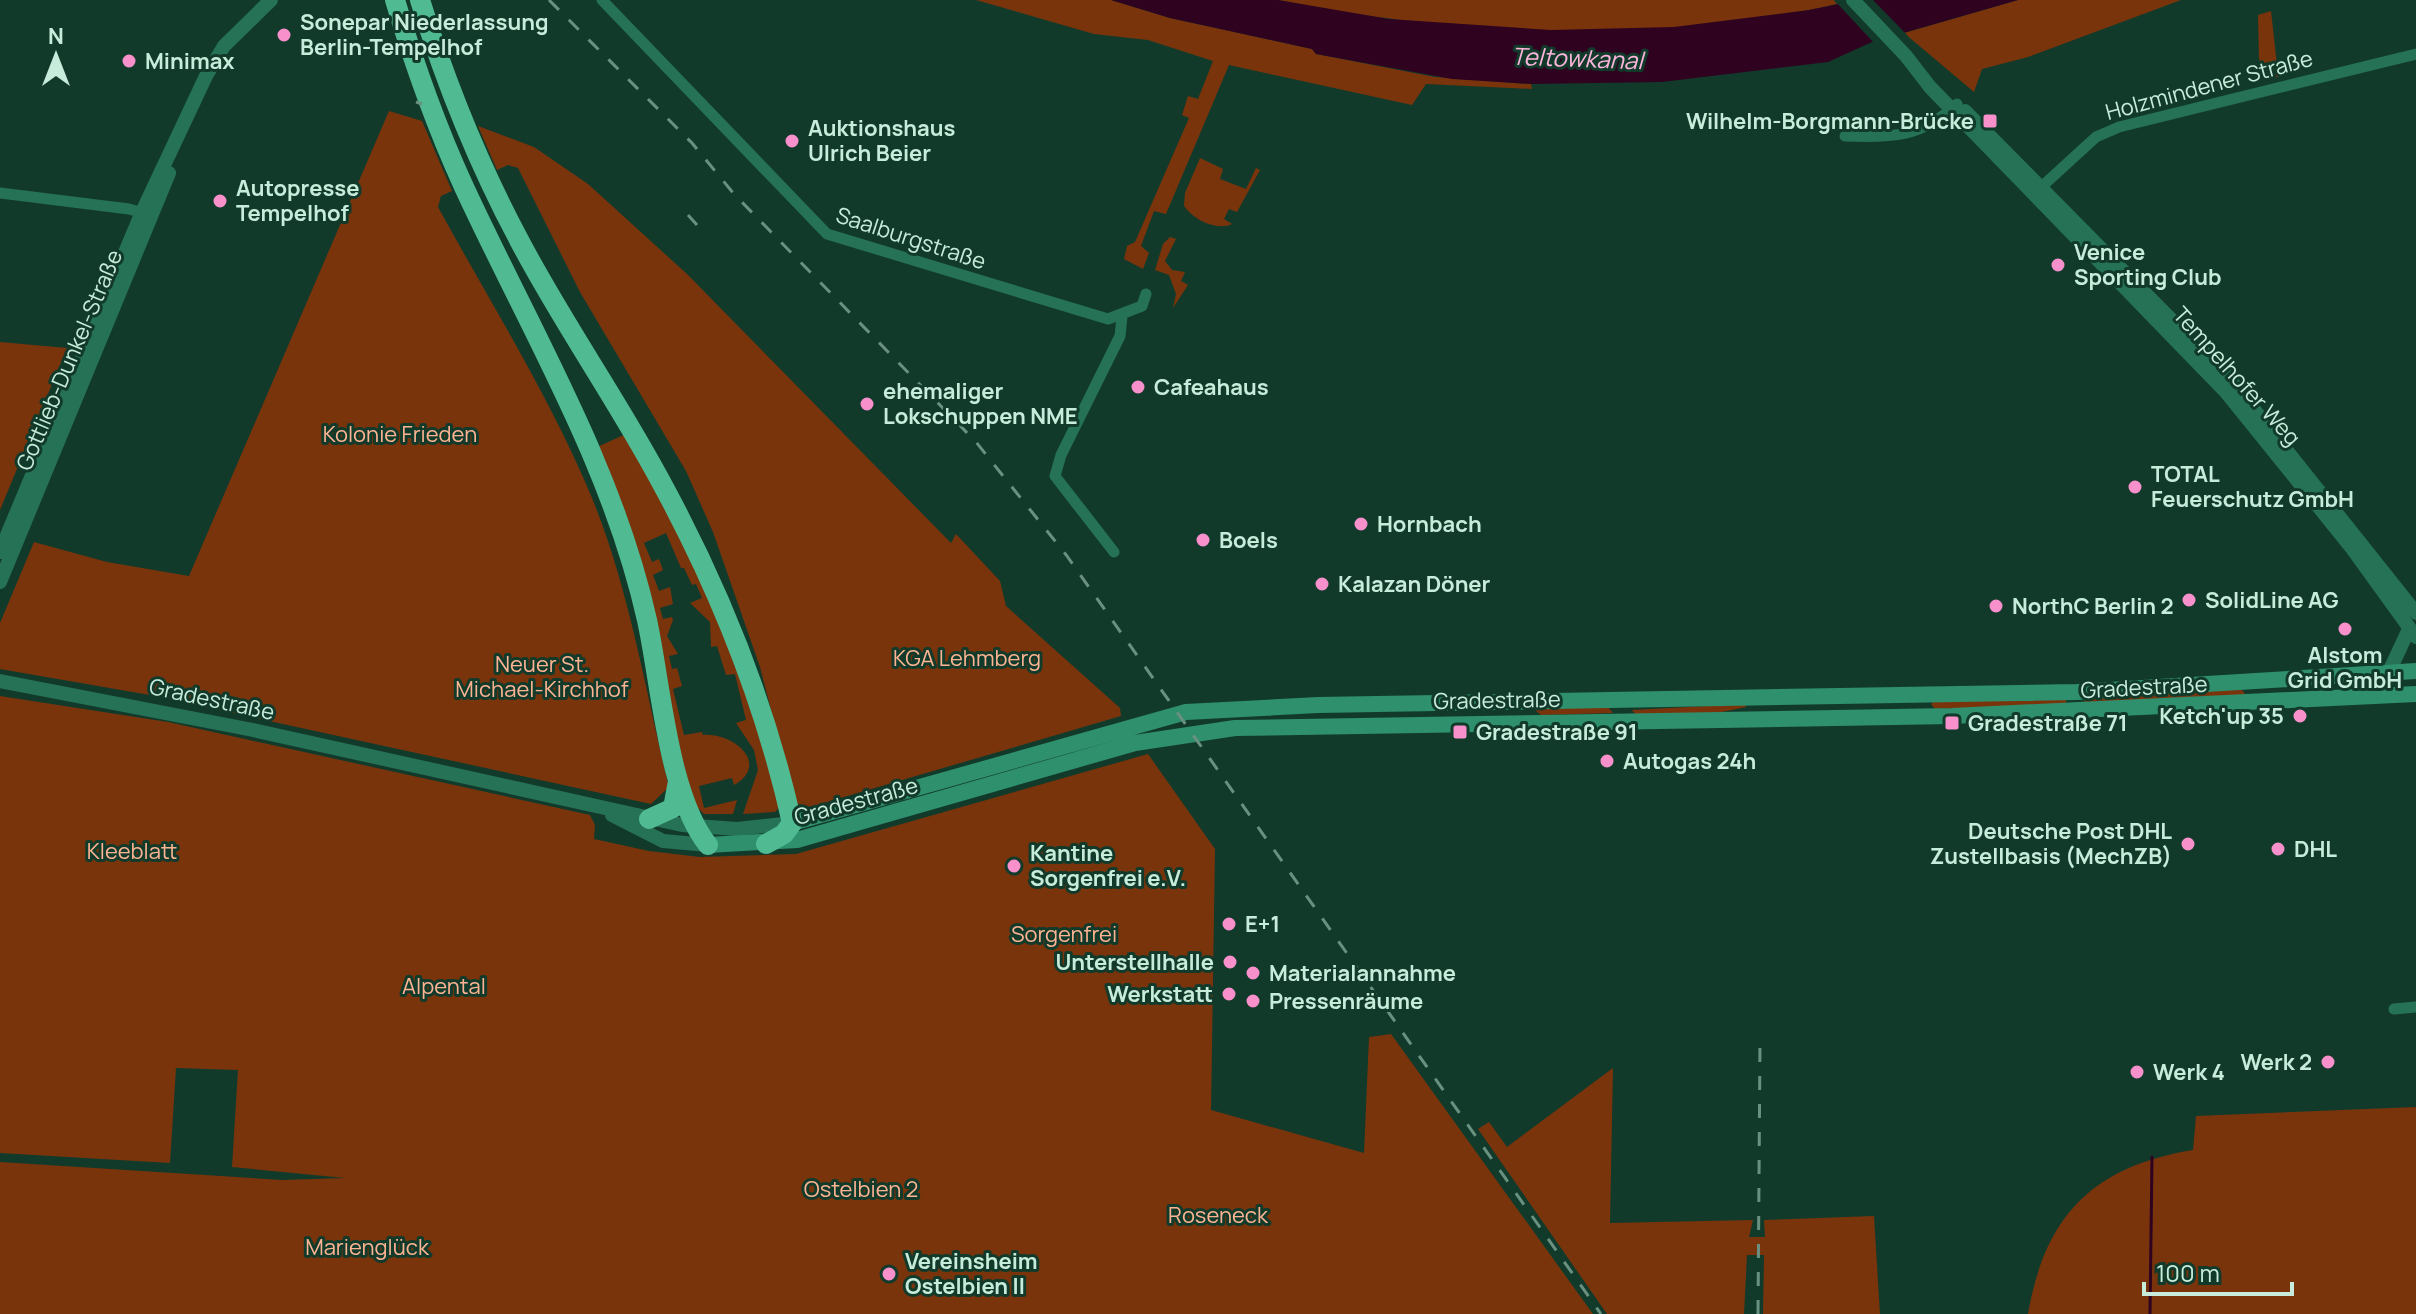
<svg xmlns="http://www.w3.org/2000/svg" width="2416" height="1314" font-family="Manrope,sans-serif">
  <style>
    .green { fill: #79340c }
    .water { fill: #2f0320 }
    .pier { fill: #123a2b }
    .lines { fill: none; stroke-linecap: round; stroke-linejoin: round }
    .stream { stroke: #2f0320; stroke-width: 3 }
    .minor { stroke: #257256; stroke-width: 11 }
    .tertiary { stroke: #257256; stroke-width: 14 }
    .secondary { stroke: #2f906e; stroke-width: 16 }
    .motorway { stroke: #50bb92; stroke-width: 20 }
    .rail { stroke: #6a9080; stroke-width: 3; stroke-dasharray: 14 14; stroke-linecap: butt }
    .poi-dot { fill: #f890cb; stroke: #123a2b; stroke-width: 3 }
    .labels { text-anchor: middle; stroke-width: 6; stroke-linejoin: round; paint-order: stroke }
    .poi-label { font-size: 22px; font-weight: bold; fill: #c8ecdb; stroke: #123a2b; text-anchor: start }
    .street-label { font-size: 22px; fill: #c8ecdb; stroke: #123a2b }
    .park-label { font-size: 22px; fill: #feb492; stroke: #123a2b }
    .water-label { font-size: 24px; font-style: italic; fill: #feb5dc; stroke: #123a2b }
  </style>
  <rect width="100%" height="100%" fill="#123a2b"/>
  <path class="green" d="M976,0H1111L1170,18L1312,49L1316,54L1435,77L1531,84L1532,89L1426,84L1412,105L1229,65L1166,214L1154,211L1141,246L1149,253L1143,269L1124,259L1127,246L1135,242L1189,118L1182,115L1188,96L1198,99L1213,61L1148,40L1094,34Z
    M1278,0H1834L1837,4C1660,45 1455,36 1278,0Z
    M2018,0H2181L2028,57L1982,69L1974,92L1904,33Z
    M2271,11L2277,65H2285L2286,75L2264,80L2259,58L2258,15Z
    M389,111L422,121L452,191L441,196L438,207C490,302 550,397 592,498C630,591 645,690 669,787L651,804L150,695L0,669V623L34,542L107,562L189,576Z
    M478,126L534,147L588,184L687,274L951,543L956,534L1000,581L1006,606L1120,708L1121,716L810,807L795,803L760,667L713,532L686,471L580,292L518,168L508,165L497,170Z
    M1200,158L1223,169L1220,179L1246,189L1256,168L1260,170L1237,212L1229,209L1224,219L1232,224C1216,231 1194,220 1184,206L1185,193Z
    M1170,237L1176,239L1165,261L1172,270L1185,272L1181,281L1188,285L1173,308L1176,294L1169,275L1155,270L1163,244Z
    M0,342L67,348L0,510Z
    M626,434L654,481L737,658L781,805L775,812L743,814L758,770L754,750L736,723L746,720L735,674L726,675L717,646L711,647L710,622L690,603L702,598L696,584L692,585L684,568H681L666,533L644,543L652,562L659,559L663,570L653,575L659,591L670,587L673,604L660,608L663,619L672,617L673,620L667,636L678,654L669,656L672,669L677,668L682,686L673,689L684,735L702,732L703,735C733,732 771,764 734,785L732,778L699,786L704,808L737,800L733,814H704L692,802L597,447Z
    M2241,689L2246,695L2085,705L2084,698Z
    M0,696L168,722L590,815L595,825L594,839L649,851L700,857L796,854L1148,754L1215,849L1211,1110L1364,1153L1369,1037L1391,1034L1593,1314H0V1162L282,1180L345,1178L232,1167L238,1070L176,1068L170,1163L0,1153Z
    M2066,699V705L1935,709L1931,704L1934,701Z
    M1745,704L1746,707L1717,713L1635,714L1632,710Z
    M1572,707H1608L1613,713L1541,715L1535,710Z
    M1613,1068L1610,1223L1753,1220L1749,1237H1765L1764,1220L1874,1216L1880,1314H1763L1764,1255H1747L1744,1314H1607L1478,1129L1489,1122L1507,1147Z
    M2416,1107V1314H2028C2045,1215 2094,1166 2193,1150L2196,1116Z"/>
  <path class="water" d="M1111,0H1278L1389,19L1551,30L1674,27L1809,10L1858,0H2018L1872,42L1828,62L1662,82L1531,84L1452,79L1316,54L1312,49L1170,18Z"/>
  <path class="pier" d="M1834,0H1873L1908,36L1876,45Z"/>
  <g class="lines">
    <path class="stream" d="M2150,1314L2152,1157"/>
    <path class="minor" d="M602,0L827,234L1108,319L1142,306L1146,294
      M1845,136C1892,138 1922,137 1957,104
      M2037,191L2096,137L2119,127L2416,54
      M0,193L129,209L150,215
      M1114,552L1055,476L1061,455L1120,336L1122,317
      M2394,1009L2416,1007"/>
    <path class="tertiary" d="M1853,0L1906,56L1930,87L2226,392L2351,547L2416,637
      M1965,111L2229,378L2416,613
      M0,552L142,212L206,76L224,46L271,0
      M0,582L169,173
      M2388,674L2409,629
      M0,681L253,730L682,825L737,829L792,823
      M612,815L663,841L708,845"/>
    <path class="secondary" d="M792,823L1186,712L1318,705L2077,692L2416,671
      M708,845L797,840L1135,743L1235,728L1952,716L2416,694"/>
    <path class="motorway" d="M395,0C414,64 436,126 464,187C530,330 612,464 647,620C661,684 668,795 708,845
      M420,0C446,84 478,163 519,240C562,322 616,398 660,480C719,588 765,702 792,823L784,834L766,844
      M649,819L673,808L678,781"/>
    <path class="rail" d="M549,0L692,143L734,194L976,442L1067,556L1601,1314
      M416,102L422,104
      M688,215L697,225
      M1758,1314L1760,1043"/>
  </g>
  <g class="poi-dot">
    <circle cx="284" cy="35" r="8"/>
    <circle cx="129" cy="61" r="8"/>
    <rect x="1982" y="113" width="16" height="16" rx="4"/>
    <circle cx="792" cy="141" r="8"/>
    <circle cx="220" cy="201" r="8"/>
    <circle cx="2058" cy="265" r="8"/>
    <circle cx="1138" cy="387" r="8"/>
    <circle cx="867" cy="404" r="8"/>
    <circle cx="2135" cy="487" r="8"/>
    <circle cx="1361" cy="524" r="8"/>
    <circle cx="1203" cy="540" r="8"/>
    <circle cx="1322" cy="584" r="8"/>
    <circle cx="2189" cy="600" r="8"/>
    <circle cx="1996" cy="606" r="8"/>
    <circle cx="2345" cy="629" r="8"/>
    <circle cx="2300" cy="716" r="8"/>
    <rect x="1944" y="715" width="16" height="16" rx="4"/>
    <rect x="1452" y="724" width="16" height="16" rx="4"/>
    <circle cx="1607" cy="761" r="8"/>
    <circle cx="2188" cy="844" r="8"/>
    <circle cx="2278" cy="849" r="8"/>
    <circle cx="1014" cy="866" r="8"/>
    <circle cx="1229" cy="924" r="8"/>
    <circle cx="1230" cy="962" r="8"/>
    <circle cx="1253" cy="973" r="8"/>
    <circle cx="1229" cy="994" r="8"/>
    <circle cx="1253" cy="1001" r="8"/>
    <circle cx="2328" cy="1062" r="8"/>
    <circle cx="2137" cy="1072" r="8"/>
    <circle cx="889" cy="1274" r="8"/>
  </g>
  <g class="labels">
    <g class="poi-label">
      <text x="300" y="30">Sonepar Niederlassung<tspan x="300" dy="25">Berlin-Tempelhof</tspan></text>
      <text x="145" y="69">Minimax</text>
      <text x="1974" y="129" text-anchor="end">Wilhelm-Borgmann-Brücke</text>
      <text x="808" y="136">Auktionshaus<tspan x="808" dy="25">Ulrich Beier</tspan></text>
      <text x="236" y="196">Autopresse<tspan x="236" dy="25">Tempelhof</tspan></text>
      <text x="2074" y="260">Venice<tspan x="2074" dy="25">Sporting Club</tspan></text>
      <text x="1154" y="395">Cafeahaus</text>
      <text x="883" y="399">ehemaliger<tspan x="883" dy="25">Lokschuppen NME</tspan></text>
      <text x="2151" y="482">TOTAL<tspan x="2151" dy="25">Feuerschutz GmbH</tspan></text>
      <text x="1377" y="532">Hornbach</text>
      <text x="1219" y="548">Boels</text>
      <text x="1338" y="592">Kalazan Döner</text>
      <text x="2205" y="608">SolidLine AG</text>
      <text x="2012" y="614">NorthC Berlin 2</text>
      <text x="2345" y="663" text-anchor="middle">Alstom<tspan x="2345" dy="25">Grid GmbH</tspan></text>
      <text x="2284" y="724" text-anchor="end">Ketch'up 35</text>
      <text x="1968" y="731">Gradestraße 71</text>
      <text x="1476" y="740">Gradestraße 91</text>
      <text x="1623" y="769">Autogas 24h</text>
      <text x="2172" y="839" text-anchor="end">Deutsche Post DHL<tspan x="2172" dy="25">Zustellbasis (MechZB)</tspan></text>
      <text x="2294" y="857">DHL</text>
      <text x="1030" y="861">Kantine<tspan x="1030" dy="25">Sorgenfrei e.V.</tspan></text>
      <text x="1245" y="932">E+1</text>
      <text x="1214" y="970" text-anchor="end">Unterstellhalle</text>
      <text x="1269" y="981">Materialannahme</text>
      <text x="1213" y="1002" text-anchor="end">Werkstatt</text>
      <text x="1269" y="1009">Pressenräume</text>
      <text x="2312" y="1070" text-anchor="end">Werk 2</text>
      <text x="2153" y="1080">Werk 4</text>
      <text x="905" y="1269">Vereinsheim<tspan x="905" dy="25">Ostelbien II</tspan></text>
    </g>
    <g class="street-label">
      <text transform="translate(2209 85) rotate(-15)" y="8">Holzmindener Straße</text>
      <text transform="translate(911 238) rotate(18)" y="8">Saalburgstraße</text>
      <text transform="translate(69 360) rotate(-67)" y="8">Gottlieb-Dunkel-Straße</text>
      <text transform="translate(2237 376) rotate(48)" y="8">Tempelhofer Weg</text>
      <text transform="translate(2144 687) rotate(-3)" y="8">Gradestraße</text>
      <text transform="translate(212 699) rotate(12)" y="8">Gradestraße</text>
      <text transform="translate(1497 700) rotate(-1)" y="8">Gradestraße</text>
      <text transform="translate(856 801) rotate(-15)" y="8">Gradestraße</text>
    </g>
    <g class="park-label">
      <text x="400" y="442">Kolonie Frieden</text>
      <text x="967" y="666">KGA Lehmberg</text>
      <text x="542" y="672">Neuer St.<tspan x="542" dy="25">Michael-Kirchhof</tspan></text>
      <text x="132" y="859">Kleeblatt</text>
      <text x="1064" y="942">Sorgenfrei</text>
      <text x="444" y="994">Alpental</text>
      <text x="861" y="1197">Ostelbien 2</text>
      <text x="1218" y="1223">Roseneck</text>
      <text x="367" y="1255">Marienglück</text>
    </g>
    <g class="water-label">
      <text transform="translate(1577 59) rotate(2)" y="8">Teltowkanal</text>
    </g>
  </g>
  <g transform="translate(56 56)" stroke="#123a2b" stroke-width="6" paint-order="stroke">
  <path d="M0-6L14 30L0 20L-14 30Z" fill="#c8ecdb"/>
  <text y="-12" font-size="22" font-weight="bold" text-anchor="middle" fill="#c8ecdb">N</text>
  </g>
  <path d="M2144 1282v12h148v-12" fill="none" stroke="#c8ecdb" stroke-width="4"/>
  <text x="2156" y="1282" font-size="24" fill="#c8ecdb" stroke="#123a2b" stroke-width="6" paint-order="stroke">100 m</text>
</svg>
